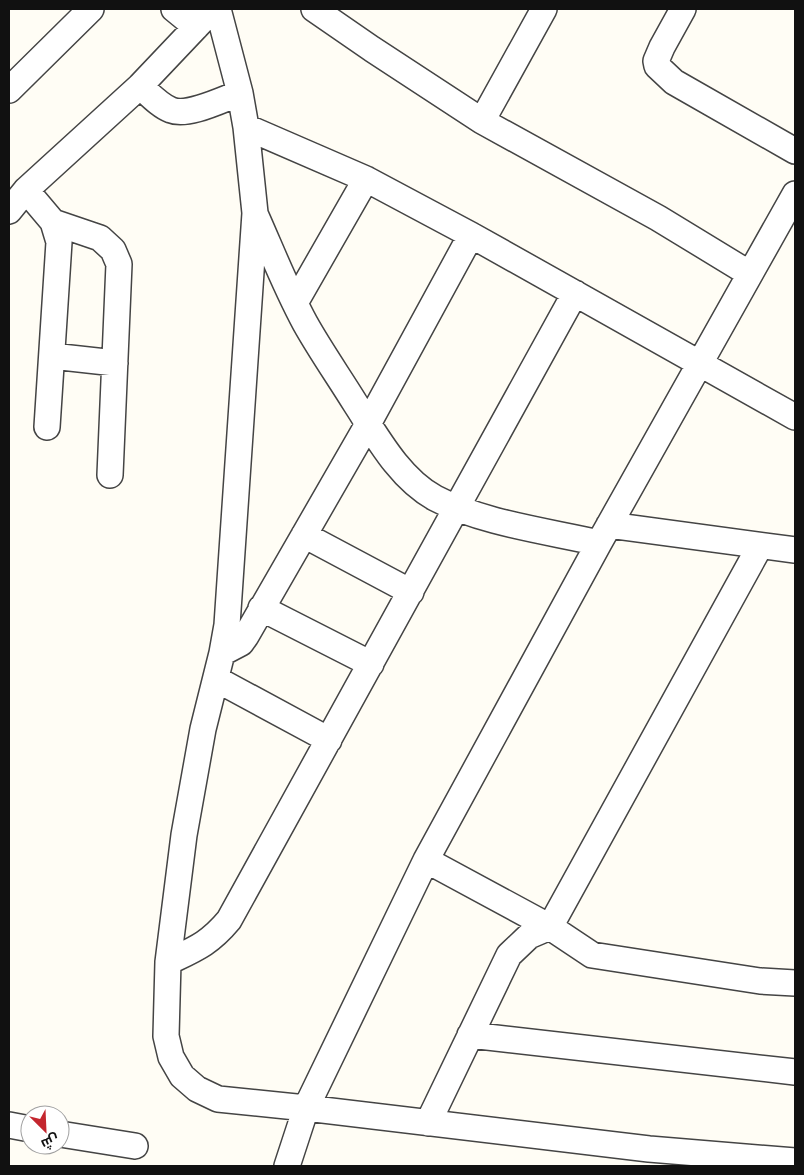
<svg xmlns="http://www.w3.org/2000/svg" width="804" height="1175" font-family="Literata,Cairo,serif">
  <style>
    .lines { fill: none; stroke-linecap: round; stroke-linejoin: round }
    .minor-casing { stroke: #444; stroke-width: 28 }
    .minor { stroke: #fff; stroke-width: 25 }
  </style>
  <rect width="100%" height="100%" fill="#fffdf5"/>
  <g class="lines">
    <g class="minor-casing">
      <path id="minor" d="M174,9L196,27
        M218,9L240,93L246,127L255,213L227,625L222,653L203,729L184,835L168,962L166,1036L171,1057L182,1076L197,1089L218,1099L306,1108L649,1149L795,1161
        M314,9L372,49L482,121L658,218L750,274
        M683,9L662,47L656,61L657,66L674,82L795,151
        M140,86C149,94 160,106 171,110C188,117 223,99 240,93
        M9,90L91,9
        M482,121L544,9
        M246,127L366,179L471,235L795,417
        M26,190L53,222L59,242L47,427
        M9,211L26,190L140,86L213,9
        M256,216C272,252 286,288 305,323C320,350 339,377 355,403C377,437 399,478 435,498C482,523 547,531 599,543
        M53,222L100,238L113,250L119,264L110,475
        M295,303L366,179
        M52,356L115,363
        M609,525L795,550
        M304,535L411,592
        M261,608L371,664
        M222,653L241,643L246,636L368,424L471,235
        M216,679L329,740
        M426,860L550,927L592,955L760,981L795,983
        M168,962C195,949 209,944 229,920L575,293
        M470,1035L795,1072
        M428,1123L509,955L529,936L550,927L760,546
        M9,1125L30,1129
        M60,1134L135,1146
        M287,1166L306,1108L426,860L599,543L795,194"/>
    </g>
    <use href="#minor" class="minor"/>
  </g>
  <rect width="804" height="1175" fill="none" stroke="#111111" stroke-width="20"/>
  <g transform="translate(45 1130) rotate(156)"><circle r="24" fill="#ffffff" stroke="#a0a0a0"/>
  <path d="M0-4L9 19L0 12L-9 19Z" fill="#c4262e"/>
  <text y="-8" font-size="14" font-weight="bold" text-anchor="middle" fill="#111111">ش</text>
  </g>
</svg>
